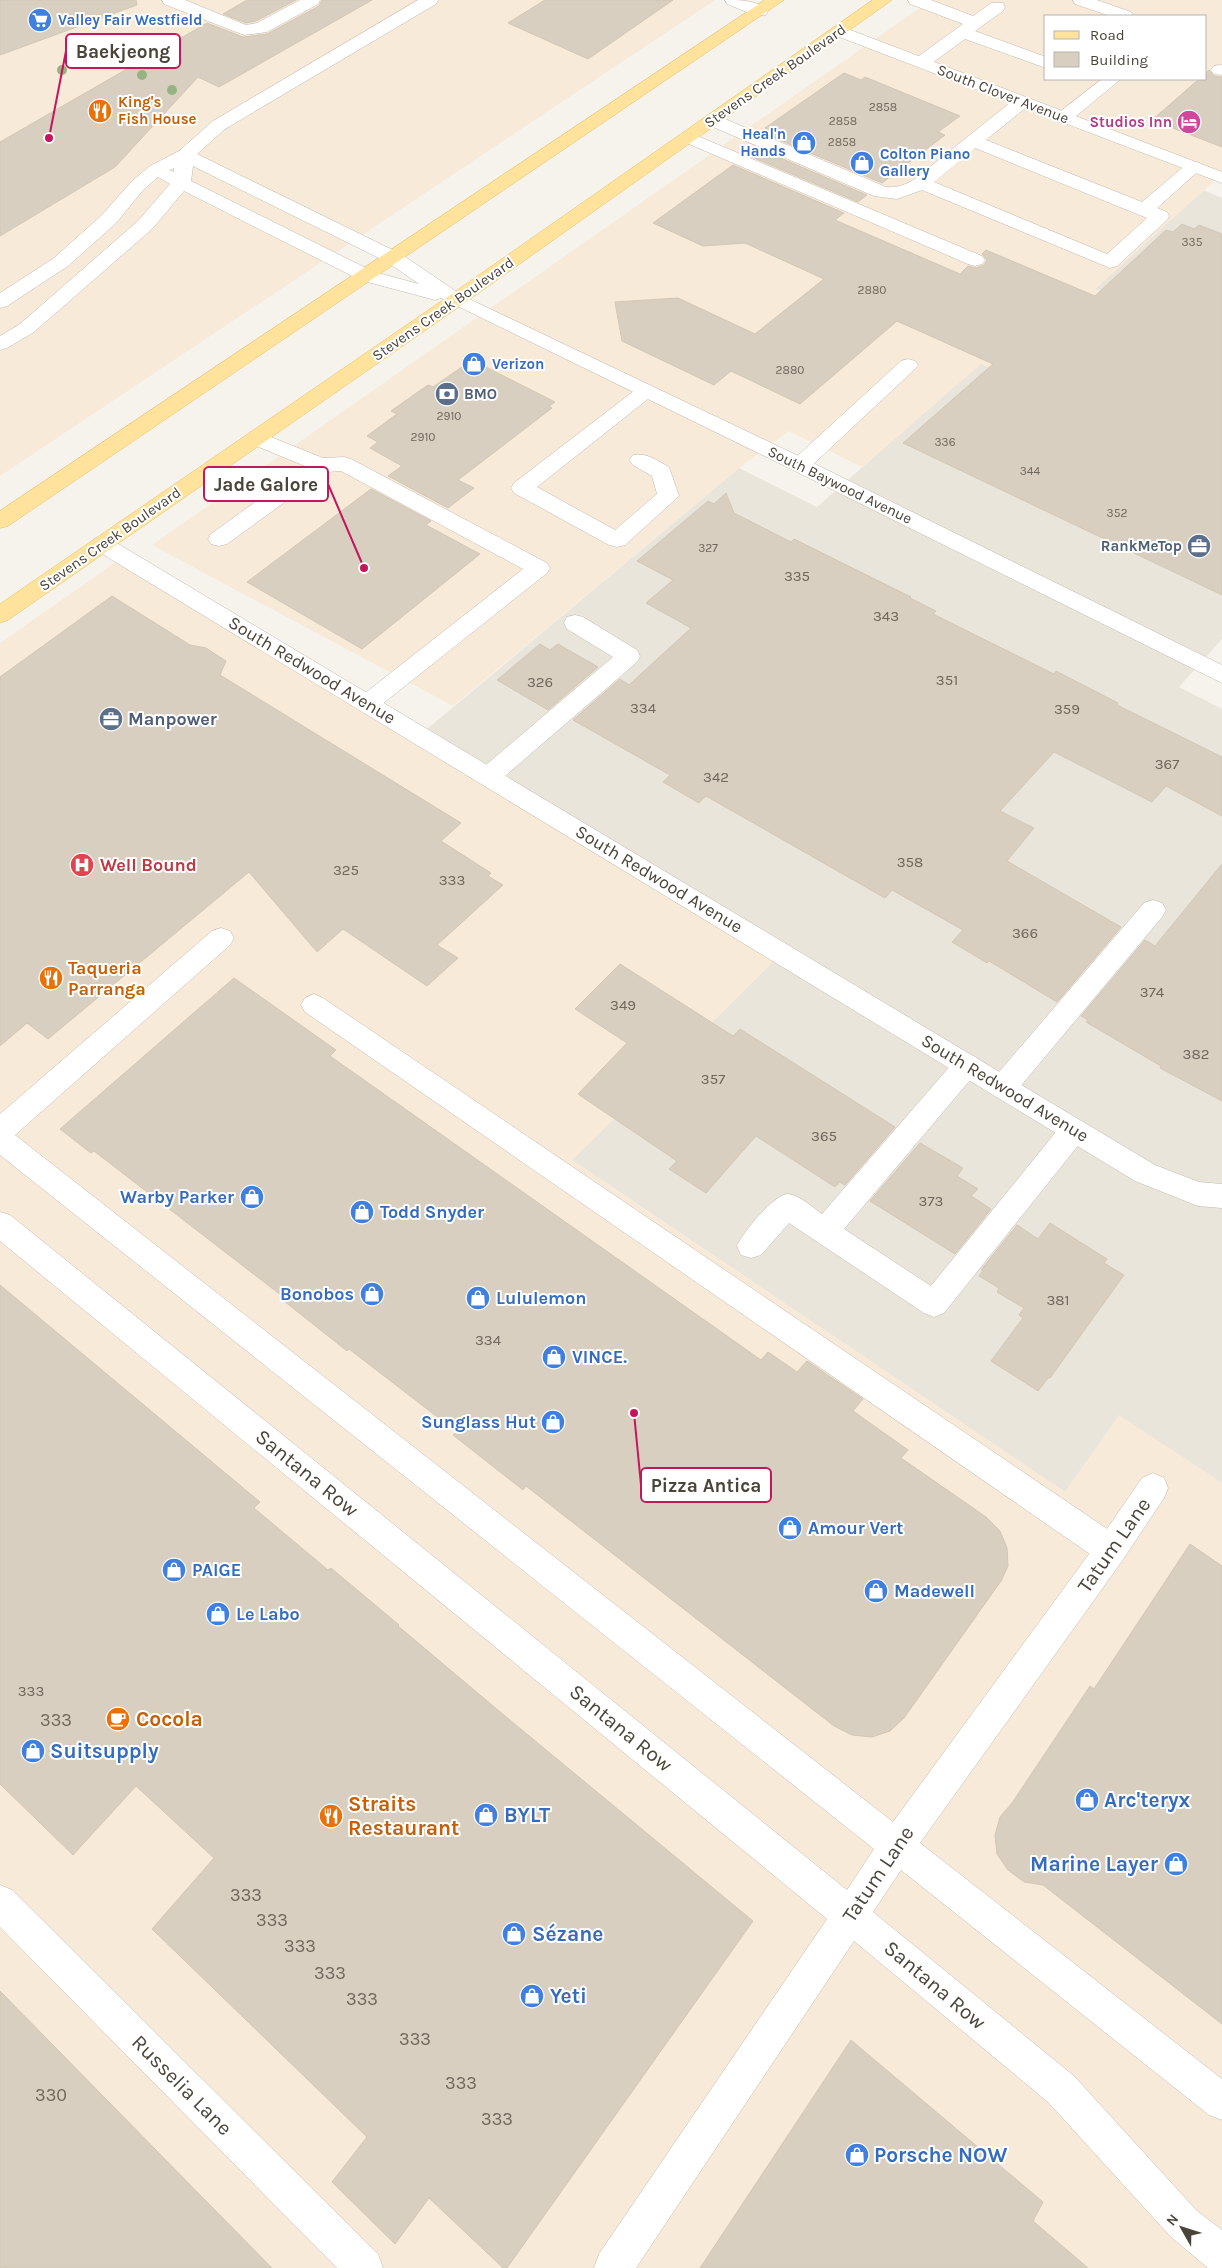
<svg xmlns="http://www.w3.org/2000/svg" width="1222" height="2268" font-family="Karla,sans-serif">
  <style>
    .residential { fill: #eae5da }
    .commercial { fill: #f7ead8; fill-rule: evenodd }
    .building { fill: #d8cfc1; stroke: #d3c7b4 }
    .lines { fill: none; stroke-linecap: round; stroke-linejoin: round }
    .lane-casing { stroke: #c2bbae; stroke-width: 1 }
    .street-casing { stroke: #c2bbae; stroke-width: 1 }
    .primary-casing { stroke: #e6c16a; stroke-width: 1 }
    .lane { fill: #fff; fill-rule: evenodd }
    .street { fill: #fff; fill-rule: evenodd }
    .primary { fill: #ffe39c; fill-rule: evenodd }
    .tree { fill: #97b381 }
    .labels { text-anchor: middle; stroke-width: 4; stroke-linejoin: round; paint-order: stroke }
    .far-number-label { font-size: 12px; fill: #6e675b }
    .far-shop-label { font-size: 15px; font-weight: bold; fill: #366cbe; stroke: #fff; text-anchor: start }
    .far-street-label { font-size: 15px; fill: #4b4439; stroke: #fff }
    .far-food-label { font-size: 15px; font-weight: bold; fill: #c56008; stroke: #fff; text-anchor: start }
    .far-hotel-label { font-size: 15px; font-weight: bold; fill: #b23c85; stroke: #fff; text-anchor: end }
    .far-service-label { font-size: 15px; font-weight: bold; fill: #4e5e75; stroke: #fff; text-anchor: start }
    .number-label { font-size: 15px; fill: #6e675b }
    .street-label { font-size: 18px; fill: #4b4439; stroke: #fff }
    .service-label { font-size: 18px; font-weight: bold; fill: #4e5e75; stroke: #fff; text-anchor: start }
    .health-label { font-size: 18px; font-weight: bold; fill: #be3a42; stroke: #fff; text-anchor: start }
    .food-label { font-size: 18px; font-weight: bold; fill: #c56008; stroke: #fff; text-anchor: start }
    .shop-label { font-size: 18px; font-weight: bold; fill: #366cbe; stroke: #fff; text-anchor: start }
    .near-number-label { font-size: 18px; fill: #6e675b }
    .near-street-label { font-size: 21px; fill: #4b4439; stroke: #fff }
    .near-food-label { font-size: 21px; font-weight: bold; fill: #c56008; stroke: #fff; text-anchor: start }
    .near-shop-label { font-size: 21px; font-weight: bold; fill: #366cbe; stroke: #fff; text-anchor: start }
    .leader { fill: none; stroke: #c2185b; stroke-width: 2 }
    .callout-dot { fill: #c2185b; stroke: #fff; stroke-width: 2 }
    .callout { fill: #fff; stroke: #c2185b; stroke-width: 2 }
    .callout-label { font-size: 19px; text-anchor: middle; font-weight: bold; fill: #4b4439 }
  </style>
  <rect width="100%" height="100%" fill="#f6f3ec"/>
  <path class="residential" d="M1203,190L1222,198V343L1095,289Z
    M981,363L1222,472V639L1179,687L1222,709V1483L1119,1416L1065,1492L572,1160L775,960L414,740L739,468L817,507Z"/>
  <path class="commercial" d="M0,0H715L0,476Z
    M931,0H1222V174L1095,289L1222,343V472L981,364L862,467L789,431L739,468L453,706L152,545ZM1046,16H1206V79H1046Z
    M119,560L775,960L572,1160L1065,1492L1119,1415L1222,1483V2268H0V643Z"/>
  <path class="building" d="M0,0H136L137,5L0,55Z
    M247,0H296L256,21L246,23L223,14Z
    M322,0H372L219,87L198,77L115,167L0,236V142L207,23L243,37L267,34L319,6Z
    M545,0H673L588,59L508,23Z
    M1209,70L1214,76L1222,77V147L1152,120L1199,79H1206V73Z
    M844,73L861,80L865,77L960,116L938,132L945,135L882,183L765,134L770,131L765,128Z
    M757,148L867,195L858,202L747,155Z
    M733,165L844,213L835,220L960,274L968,266L976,268L984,265L987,260L982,254L986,250L1095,296L1166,230L1173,232L1182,224L1194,229L1199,225L1222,234V595L903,443L993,364L897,321L800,404L731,371L714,385L622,341L615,302L678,298L755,334L824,279L745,243L703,246L653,223Z
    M472,360L555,402L549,406L552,408L458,480L474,488L448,508L388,476L402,466L370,448L378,442L367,436L397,414L391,411L428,385L433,387Z
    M371,489L431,521L426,525L480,554L362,649L247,582Z
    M726,493L734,513L791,542L794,539L911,597L910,598L936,611L933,614L1054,674L1056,671L1118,703L1117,705L1222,757V816L1166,786L1152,802L1054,752L1000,811L1034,828L1007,861L1121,927L1057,1002L989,961L987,963L952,942L963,930L892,890L885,898L706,796L699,803L663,782L670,775L573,720L620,679L629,685L691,628L646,603L673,580L637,561L708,501L714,504Z
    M112,596L190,645L206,648L226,661L220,675L461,823L441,841L491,873L488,876L503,885L437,945L458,958L427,986L343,929L317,952L249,872L48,1039L27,1023L0,1046V677Z
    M540,644L550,650L558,644L598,667L548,710L497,680Z
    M1222,864V1101L1160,1068L1161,1066L1086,1022L1088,1020L1081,1016L1145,940L1155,946Z
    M620,964L733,1036L740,1029L895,1127L845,1185L840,1182L835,1187L756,1136L706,1193L669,1169L677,1161L578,1094L627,1043L575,1009Z
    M234,978L336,1050L330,1056L761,1360L768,1352L797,1372L807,1361L863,1399L853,1411L908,1450L901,1458L986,1517L1000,1531L1007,1548L1008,1566L1001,1581L904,1718L890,1731L872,1737L852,1735L834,1726L526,1486L523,1490L453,1435L457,1432L349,1349L347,1351L284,1301L286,1299L94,1151L91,1153L60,1129Z
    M920,1143L963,1168L957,1176L978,1189L971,1196L991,1209L955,1254L870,1201Z
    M1050,1223L1107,1259L1104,1263L1124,1275L1050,1378L1049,1377L1038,1391L991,1361L1023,1318L1019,1315L1024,1308L997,1292L999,1288L979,1276L983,1271L981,1270L1017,1225L1038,1239Z
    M0,1285L260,1502L254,1508L328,1570L331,1568L399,1625L398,1626L499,1711L753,1921L507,2268H503L429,2198L395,2244L332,2182L367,2137L152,1929L214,1858L136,1786L73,1855L0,1784Z
    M1190,1544L1222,1566V2024L1043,1885L1024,1882L1008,1870L997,1854L995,1835L1000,1817L1012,1803L1090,1686L1094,1689Z
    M0,1991L205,2200L272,2268H0Z
    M851,2040L1043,2202L1033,2221L1088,2268H700Z"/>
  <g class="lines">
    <g class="lane-casing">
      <path id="lane" d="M162,0H185L246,25L257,23L300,0H320L318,4L267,32L244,35L164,4Z
        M418,0H438L436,4L225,129L197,154L401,254L404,258L401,262L394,264L387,262L193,166L191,181L374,272L377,276L374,280L367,282L360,280L184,191L152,229L34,332L7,348L0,350V336L20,324L138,221L170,184L158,177L144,189L116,223L68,266L7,306L0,308V293L54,258L102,215L132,181L150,166L179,151L213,121ZM174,168V172L169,170Z
        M725,0C738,0 760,0 768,11L766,15H754L727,4Z
        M908,0H931L973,16L991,3H1003L1005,7L1003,11L975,31L1046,57V68L965,39L928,66H916L913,62L916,58L963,24L910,4Z
        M1073,0H1097L1131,12L1133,16H1110L1075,4Z
        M1220,65H1222V75L1214,74L1211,70L1214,66Z
        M1102,79H1121L1069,122H1057L1054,118L1057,114Z
        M1022,97L1028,98L1031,102L1028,106L986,140L1142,202L1188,163L1194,162L1200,163L1203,167L1157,208L1167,212L1169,216L1167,220L1117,266L1110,268L922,190L897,199L874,196L706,124L703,120L706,116H718L886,187C897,188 905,185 915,179L1016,98ZM975,148L1137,214L1147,218L1107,254L934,182Z
        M688,132L982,256L985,260L982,264L975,266L968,264L682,141L679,137L682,133Z
        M908,359L915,361L918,365L915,369L807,470L800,472L793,470L789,465L793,460L901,361Z
        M646,385L653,387L656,391L653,395L537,487L615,530L657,494L652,476L633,465L629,460L633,455C646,452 658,461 669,467L679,496L625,545L617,547L609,545L514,493L511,488L514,483L639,387Z
        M256,431L323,458L344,457L351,459L547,563L550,568L547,573L376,709L368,711L360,709L356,703L360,697L523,569L341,471L326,472L227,544L219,546L211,544L208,539L211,534L305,466L249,443L246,438L249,433Z
        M575,615L583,617L637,650L640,656L637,662L498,782L489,785L480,782L477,776L480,770L613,657L567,629L564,623L567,617Z
        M1153,900L1162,903L1166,910L1162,917L1013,1095L1003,1098L993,1095L989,1087L993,1079L1144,903Z
        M314,994L323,998L1122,1539L1127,1550L1122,1561L1111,1565L1100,1561L305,1012L301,1005L305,998Z
        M967,1054L976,1057L980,1065L976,1073L844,1229L931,1286L1064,1122L1074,1119L1084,1122L1088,1130L1084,1138L944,1313L934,1317L924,1313L789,1223L761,1255L751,1258L741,1255L737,1246C742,1234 775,1193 788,1194C800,1195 813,1208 822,1214L958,1057Z"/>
    </g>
    <g class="street-casing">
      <path id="street" d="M840,26L1222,172V183L834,35L832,31L834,27Z
        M394,252L401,254L463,296L807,460L1222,665V683L793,470L441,298L435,300L360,280L357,276L360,272L367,270L419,284L387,262L384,258L387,254Z
        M102,537L110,539L1155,1165L1199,1182L1222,1184V1208L1198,1206L1135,1181L94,549L91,544L94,539Z
        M221,928L230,931L234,938L230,945L15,1135L893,1822L1100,1539L1142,1478L1153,1473L1164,1478L1168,1488L1164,1498L1122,1561L920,1843L1222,2079V2120L1209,2115L901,1870L873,1912L1074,2076L1197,2211L1222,2230V2268H1208L1171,2237L1048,2102L854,1941L636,2268H594L599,2254L827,1919L0,1241V1212L10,1215L847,1890L874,1849L0,1155V1114L212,931Z
        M0,1885L12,1890L378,2254L383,2268H337L0,1927Z"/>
    </g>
    <g class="primary-casing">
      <path id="primary" d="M765,0H784L8,526L0,528V511Z
        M873,0H892L463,304L8,620L0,623V604L449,296Z"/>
    </g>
    <use href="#lane" class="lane"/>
    <use href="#street" class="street"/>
    <use href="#primary" class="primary"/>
  </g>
  <g class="tree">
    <circle cx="62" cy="70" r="5"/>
    <circle cx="142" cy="75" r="5"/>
    <circle cx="172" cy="90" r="5"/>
  </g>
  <defs>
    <g id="supermarket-disc" transform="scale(1.25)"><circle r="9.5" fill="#3f7fe0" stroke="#fff"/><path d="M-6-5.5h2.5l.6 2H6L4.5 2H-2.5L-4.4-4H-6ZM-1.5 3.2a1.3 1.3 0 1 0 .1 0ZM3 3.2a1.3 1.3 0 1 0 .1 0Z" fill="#fff"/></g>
    <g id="restaurant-disc" transform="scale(1.25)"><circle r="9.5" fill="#e8710a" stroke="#fff"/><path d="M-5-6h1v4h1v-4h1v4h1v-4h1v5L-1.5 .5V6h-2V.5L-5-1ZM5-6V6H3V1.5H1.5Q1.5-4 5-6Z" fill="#fff"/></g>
    <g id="hotel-disc" transform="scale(1.25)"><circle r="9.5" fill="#d1479c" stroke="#fff"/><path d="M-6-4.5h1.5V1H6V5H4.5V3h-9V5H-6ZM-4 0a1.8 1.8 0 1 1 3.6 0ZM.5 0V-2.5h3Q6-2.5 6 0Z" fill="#fff"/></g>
    <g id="shop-disc" transform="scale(1.25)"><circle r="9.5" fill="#3f7fe0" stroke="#fff"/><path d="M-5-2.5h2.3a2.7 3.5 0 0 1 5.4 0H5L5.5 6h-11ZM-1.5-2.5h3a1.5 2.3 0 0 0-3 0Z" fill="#fff"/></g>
    <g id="bank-disc" transform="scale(1.25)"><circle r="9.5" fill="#5c6f8a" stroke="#fff"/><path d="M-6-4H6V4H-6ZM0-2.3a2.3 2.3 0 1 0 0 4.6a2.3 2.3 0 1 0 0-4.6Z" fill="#fff"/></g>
    <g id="office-disc" transform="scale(1.25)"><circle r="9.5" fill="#5c6f8a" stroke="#fff"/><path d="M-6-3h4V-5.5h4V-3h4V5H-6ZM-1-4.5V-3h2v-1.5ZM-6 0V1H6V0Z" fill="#fff"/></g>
    <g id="hospital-disc" transform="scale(1.25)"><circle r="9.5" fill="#e0444e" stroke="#fff"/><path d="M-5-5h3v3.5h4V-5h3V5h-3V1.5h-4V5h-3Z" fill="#fff"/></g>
    <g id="cafe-disc" transform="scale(1.25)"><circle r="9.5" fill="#e8710a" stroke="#fff"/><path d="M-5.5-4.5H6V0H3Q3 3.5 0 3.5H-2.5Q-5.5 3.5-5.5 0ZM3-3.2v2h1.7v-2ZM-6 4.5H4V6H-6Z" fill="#fff"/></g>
  </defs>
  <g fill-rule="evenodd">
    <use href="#supermarket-disc" x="40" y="20"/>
    <use href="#restaurant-disc" x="100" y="111"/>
    <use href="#hotel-disc" x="1189" y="122"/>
    <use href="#shop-disc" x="804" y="143"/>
    <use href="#shop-disc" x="862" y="163"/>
    <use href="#shop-disc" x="474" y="364"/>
    <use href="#bank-disc" x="447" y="394"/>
    <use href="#office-disc" x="1199" y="546"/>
    <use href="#office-disc" x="111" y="719"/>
    <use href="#hospital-disc" x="82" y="865"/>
    <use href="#restaurant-disc" x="51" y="978"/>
    <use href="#shop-disc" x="252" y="1197"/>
    <use href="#shop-disc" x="362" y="1212"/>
    <use href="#shop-disc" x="372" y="1294"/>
    <use href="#shop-disc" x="478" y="1298"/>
    <use href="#shop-disc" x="554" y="1357"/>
    <use href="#shop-disc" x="553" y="1422"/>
    <use href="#shop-disc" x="790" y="1528"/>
    <use href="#shop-disc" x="174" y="1570"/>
    <use href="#shop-disc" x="876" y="1591"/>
    <use href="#shop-disc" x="218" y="1614"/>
    <use href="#cafe-disc" x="118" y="1719"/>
    <use href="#shop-disc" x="33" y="1751"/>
    <use href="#shop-disc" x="1087" y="1800"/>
    <use href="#shop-disc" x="486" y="1815"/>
    <use href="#restaurant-disc" x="331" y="1816"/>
    <use href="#shop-disc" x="1176" y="1864"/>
    <use href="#shop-disc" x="514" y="1934"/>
    <use href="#shop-disc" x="532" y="1996"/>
    <use href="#shop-disc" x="857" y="2155"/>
  </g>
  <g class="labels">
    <g class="far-number-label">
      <text x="883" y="111">2858</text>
      <text x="843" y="125">2858</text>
      <text x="842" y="146">2858</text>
      <text x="1192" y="246">335</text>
      <text x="872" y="294">2880</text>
      <text x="790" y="374">2880</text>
      <text x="449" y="420">2910</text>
      <text x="423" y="441">2910</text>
      <text x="945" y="446">336</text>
      <text x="1030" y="475">344</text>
      <text x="1117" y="517">352</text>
      <text x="708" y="552">327</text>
    </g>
    <g class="far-shop-label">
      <text x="58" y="25">Valley Fair Westfield</text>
      <text x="786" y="139" text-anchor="end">Heal'n<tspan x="786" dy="17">Hands</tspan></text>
      <text x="880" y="159">Colton Piano<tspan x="880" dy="17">Gallery</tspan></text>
      <text x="492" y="369">Verizon</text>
    </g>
    <g class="far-street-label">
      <text transform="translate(775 76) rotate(-35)" y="5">Stevens Creek Boulevard</text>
      <text transform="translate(1003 94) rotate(21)" y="5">South Clover Avenue</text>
      <text transform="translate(443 309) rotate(-35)" y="5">Stevens Creek Boulevard</text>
      <text transform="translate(840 485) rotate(26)" y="5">South Baywood Avenue</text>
      <text transform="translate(110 539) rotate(-35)" y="5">Stevens Creek Boulevard</text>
    </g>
    <g class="far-food-label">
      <text x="118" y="107">King's<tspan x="118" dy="17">Fish House</tspan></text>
    </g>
    <g class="far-hotel-label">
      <text x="1172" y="127">Studios Inn</text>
    </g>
    <g class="far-service-label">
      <text x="464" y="399">BMO</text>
      <text x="1182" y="551" text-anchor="end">RankMeTop</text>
    </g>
    <g class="number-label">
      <text x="797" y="581">335</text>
      <text x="886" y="621">343</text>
      <text x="947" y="685">351</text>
      <text x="540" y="687">326</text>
      <text x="643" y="713">334</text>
      <text x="1067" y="714">359</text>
      <text x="1167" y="769">367</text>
      <text x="716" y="782">342</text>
      <text x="910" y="867">358</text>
      <text x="346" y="875">325</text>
      <text x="452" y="885">333</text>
      <text x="1025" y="938">366</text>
      <text x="1152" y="997">374</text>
      <text x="623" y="1010">349</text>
      <text x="1196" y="1059">382</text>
      <text x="713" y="1084">357</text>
      <text x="824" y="1141">365</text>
      <text x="931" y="1206">373</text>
      <text x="1058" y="1305">381</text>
      <text x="488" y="1345">334</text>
      <text x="31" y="1696">333</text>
    </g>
    <g class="street-label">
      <text transform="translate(312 670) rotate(31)" y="6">South Redwood Avenue</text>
      <text transform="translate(659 879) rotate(31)" y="6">South Redwood Avenue</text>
      <text transform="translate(1005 1088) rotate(31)" y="6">South Redwood Avenue</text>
    </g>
    <g class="service-label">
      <text x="128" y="725">Manpower</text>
    </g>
    <g class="health-label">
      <text x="100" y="871">Well Bound</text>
    </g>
    <g class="food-label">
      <text x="68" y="974">Taqueria<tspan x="68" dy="21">Parranga</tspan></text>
    </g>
    <g class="shop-label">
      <text x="234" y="1203" text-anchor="end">Warby Parker</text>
      <text x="380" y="1218">Todd Snyder</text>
      <text x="354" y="1300" text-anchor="end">Bonobos</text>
      <text x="496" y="1304">Lululemon</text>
      <text x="572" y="1363">VINCE.</text>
      <text x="536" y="1428" text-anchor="end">Sunglass Hut</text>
      <text x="808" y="1534">Amour Vert</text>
      <text x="192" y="1576">PAIGE</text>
      <text x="894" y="1597">Madewell</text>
      <text x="236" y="1620">Le Labo</text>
    </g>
    <g class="near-number-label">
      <text x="56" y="1726">333</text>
      <text x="246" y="1901">333</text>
      <text x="272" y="1926">333</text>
      <text x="300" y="1952">333</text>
      <text x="330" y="1979">333</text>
      <text x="362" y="2005">333</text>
      <text x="415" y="2045">333</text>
      <text x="461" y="2089">333</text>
      <text x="51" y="2101">330</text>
      <text x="497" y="2125">333</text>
    </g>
    <g class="near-street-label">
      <text transform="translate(307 1473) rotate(39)" y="7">Santana Row</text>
      <text transform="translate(1114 1545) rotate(-55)" y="7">Tatum Lane</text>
      <text transform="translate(621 1728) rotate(39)" y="7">Santana Row</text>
      <text transform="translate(878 1874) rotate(-56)" y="7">Tatum Lane</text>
      <text transform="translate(935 1985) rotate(40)" y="7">Santana Row</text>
      <text transform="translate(182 2085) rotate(45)" y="7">Russelia Lane</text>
    </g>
    <g class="near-food-label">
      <text x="136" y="1726">Cocola</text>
      <text x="348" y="1811">Straits<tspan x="348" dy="24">Restaurant</tspan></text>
    </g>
    <g class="near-shop-label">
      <text x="50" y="1758">Suitsupply</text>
      <text x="1104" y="1807">Arc'teryx</text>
      <text x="504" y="1822">BYLT</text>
      <text x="1158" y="1871" text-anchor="end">Marine Layer</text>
      <text x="532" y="1941">Sézane</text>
      <text x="550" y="2003">Yeti</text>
      <text x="874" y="2162">Porsche NOW</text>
    </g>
  </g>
  <path class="leader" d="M49 138L66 51M364 568L328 484M634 1413L641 1485"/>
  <g class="callout-dot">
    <circle cx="49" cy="138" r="5"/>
    <circle cx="364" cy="568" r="5"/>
    <circle cx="634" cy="1413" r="5"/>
  </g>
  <g class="callout">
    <rect x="66" y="34" width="114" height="34" rx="5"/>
    <rect x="204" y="467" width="124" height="34" rx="5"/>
    <rect x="641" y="1468" width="130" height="34" rx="5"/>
  </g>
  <g class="callout-label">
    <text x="123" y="58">Baekjeong</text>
    <text x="266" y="491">Jade Galore</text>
    <text x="706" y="1492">Pizza Antica</text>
  </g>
  <rect x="1044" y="15" width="162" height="65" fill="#ffffff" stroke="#b7b4b0"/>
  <rect x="1054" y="31" width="25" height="8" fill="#ffe39c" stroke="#b7b4b0"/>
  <text x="1090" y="40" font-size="15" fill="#4b4439">Road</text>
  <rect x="1054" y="52" width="25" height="15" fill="#d8cfc1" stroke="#b7b4b0"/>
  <text x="1090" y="65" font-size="15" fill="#4b4439">Building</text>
  <g transform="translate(1182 2228) rotate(309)" stroke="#ffffff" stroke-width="4" paint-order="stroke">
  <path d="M0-4L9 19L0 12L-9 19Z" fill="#4b4439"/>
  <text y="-8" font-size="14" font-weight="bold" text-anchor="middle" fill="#4b4439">N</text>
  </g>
</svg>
